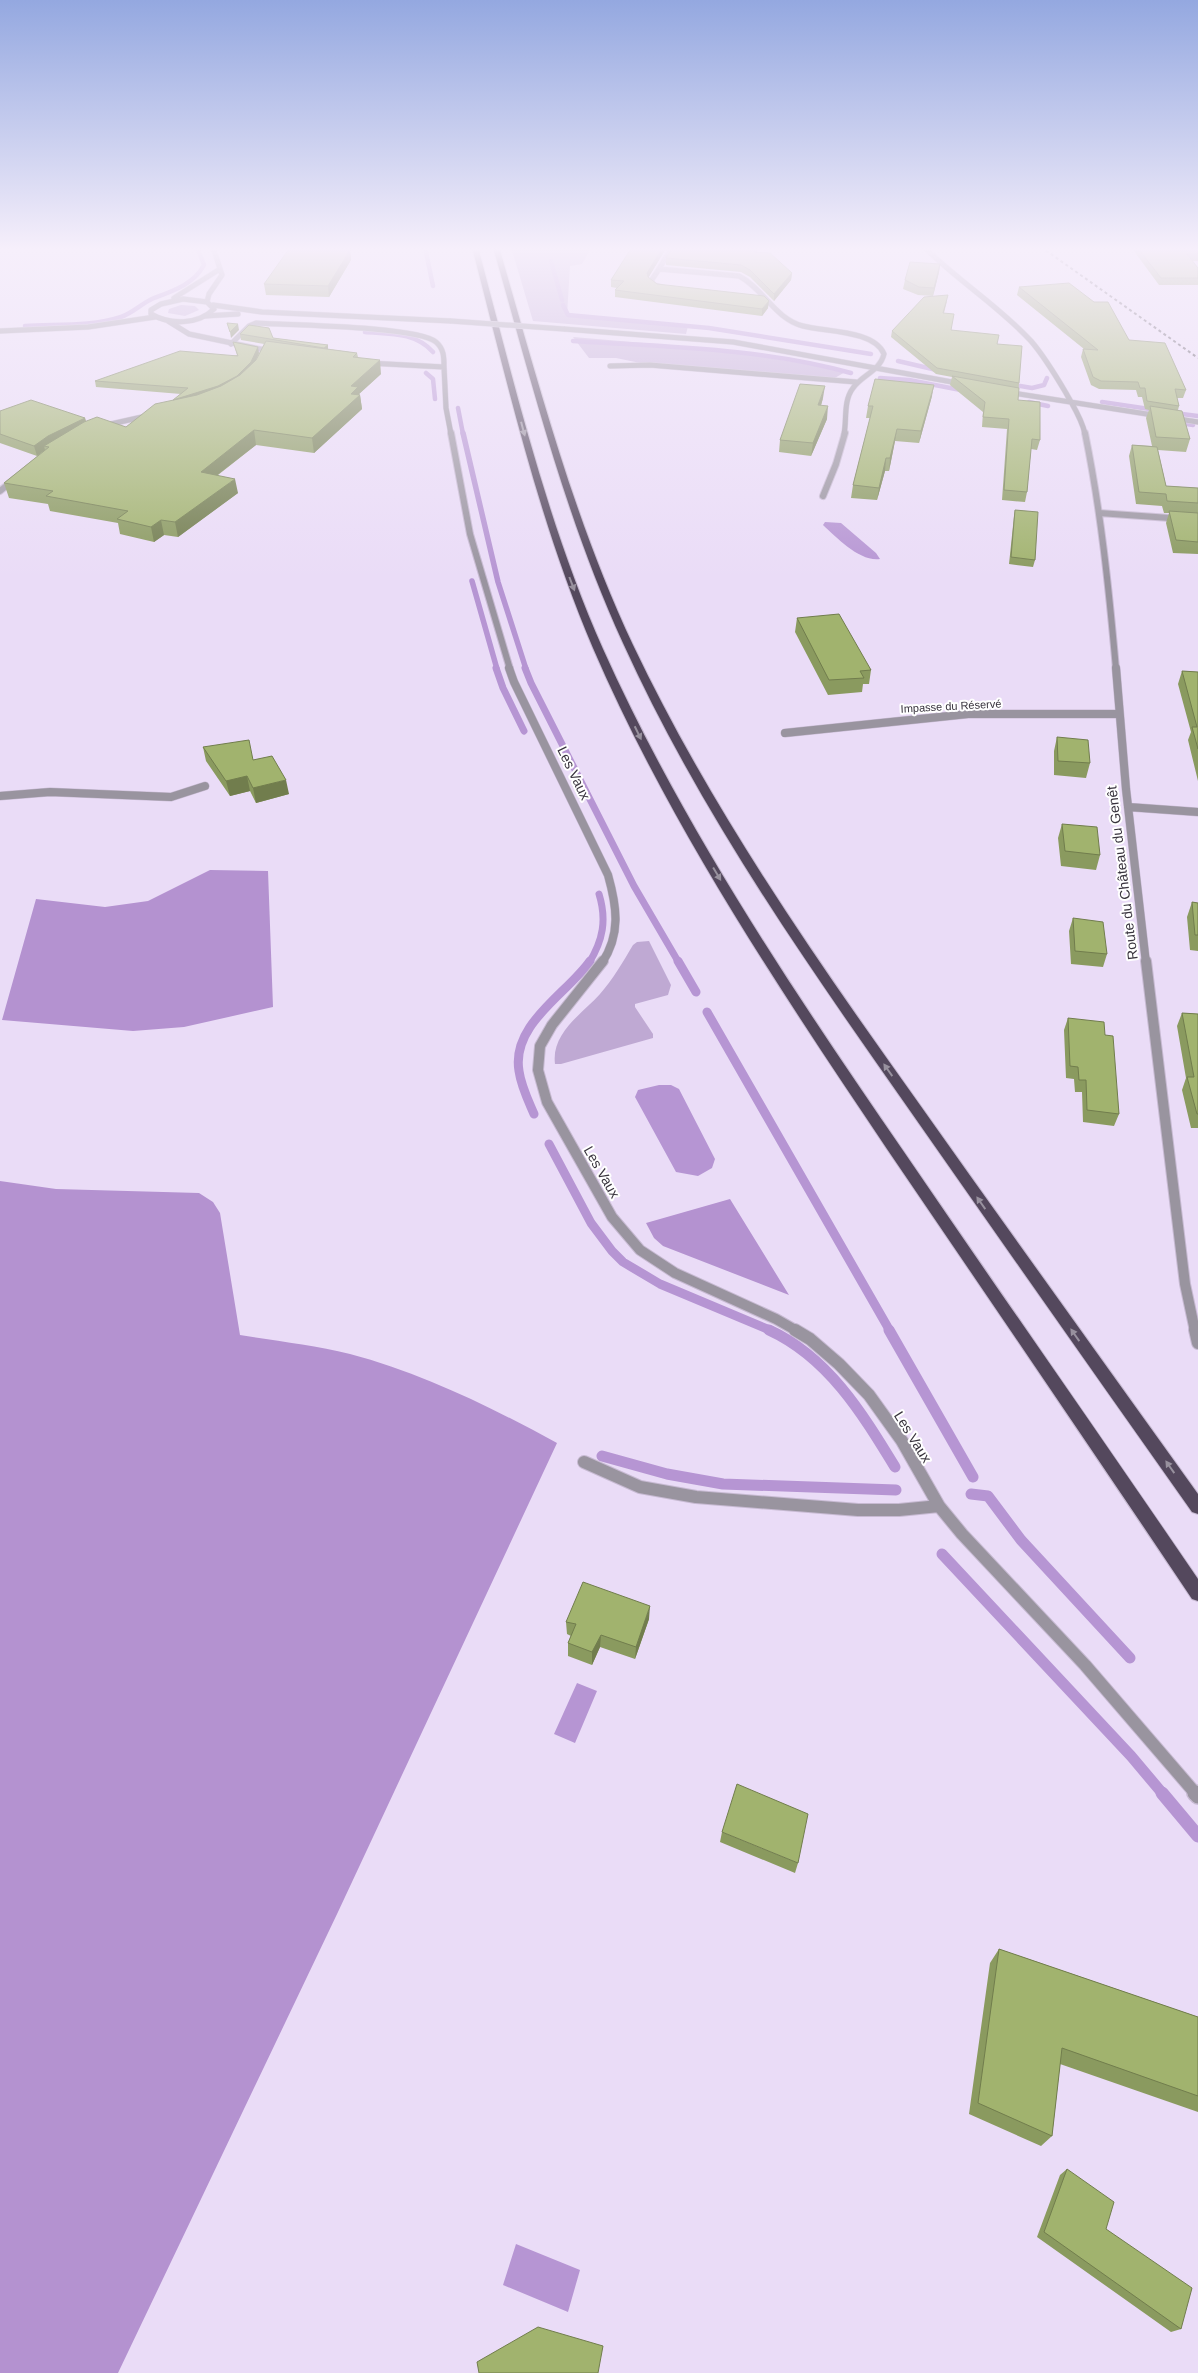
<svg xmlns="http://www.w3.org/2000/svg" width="1198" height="2373" font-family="Arial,sans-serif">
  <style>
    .green { fill: #bfa9d3 }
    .forest { fill: #b492d0 }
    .water { fill: #b695d3 }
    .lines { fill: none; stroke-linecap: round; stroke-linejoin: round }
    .stream-far5 { stroke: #b695d3; stroke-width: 4.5 }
    .stream-far4 { stroke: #b695d3; stroke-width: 5.5 }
    .stream-far3 { stroke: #b695d3; stroke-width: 7 }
    .stream-far2 { stroke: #b695d3; stroke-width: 9 }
    .stream-far1 { stroke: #b695d3; stroke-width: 11 }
    .stream { stroke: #b695d3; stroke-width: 13 }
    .minor-far5-casing { stroke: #c7bad2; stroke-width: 6 }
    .minor-far4-casing { stroke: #c7bad2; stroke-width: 8 }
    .minor-far3-casing { stroke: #c7bad2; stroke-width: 9 }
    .minor-far2-casing { stroke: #c7bad2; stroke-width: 12 }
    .minor-far1-casing { stroke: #c7bad2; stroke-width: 14 }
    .minor-casing { stroke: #c7bad2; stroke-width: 18 }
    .tertiary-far1-casing { stroke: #c7bad2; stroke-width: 6 }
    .tertiary-casing { stroke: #c7bad2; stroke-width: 8 }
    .trunk-casing { stroke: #c7bad2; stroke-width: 2 }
    .minor-far5 { stroke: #99949f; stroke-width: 5 }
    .minor-far4 { stroke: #99949f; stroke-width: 6 }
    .minor-far3 { stroke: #99949f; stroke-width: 8 }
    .minor-far2 { stroke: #99949f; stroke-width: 10 }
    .minor-far1 { stroke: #99949f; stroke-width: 12 }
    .minor { stroke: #99949f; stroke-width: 15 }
    .tertiary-far1 { stroke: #99949f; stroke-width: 5 }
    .tertiary { stroke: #99949f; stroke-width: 6 }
    .trunk { fill: #54485d; fill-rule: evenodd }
    .rail { stroke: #534d59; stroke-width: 2; stroke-dasharray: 3 3; stroke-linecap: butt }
    .minor-bridge-casing { stroke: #c7bad2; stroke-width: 6; stroke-linecap: butt }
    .minor-bridge { stroke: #99949f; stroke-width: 5 }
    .wall { fill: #8a9a5f }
    .shaded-wall { fill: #717d4d }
    .building { fill: #a1b36e; stroke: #717d4d }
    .oneway { fill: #98919e }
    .labels { text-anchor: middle; stroke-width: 4; stroke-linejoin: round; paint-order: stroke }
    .far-street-label { font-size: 11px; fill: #39343e; stroke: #fff }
    .street-label { font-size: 14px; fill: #39343e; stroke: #fff }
  </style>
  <rect width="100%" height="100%" fill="#eadcf7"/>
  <path class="green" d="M511,247H592L582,264L570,266L567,315L688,326L686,334L533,321Z
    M181,305L195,306L199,310L185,316L168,313L169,309Z
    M573,337L715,349L847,371L833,379L650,365L616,358H589Z
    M649,941L671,985L668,995L635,1004V1007L653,1034V1038L561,1064H555C551,1033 582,1014 600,994C613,979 623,962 633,945L637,942Z"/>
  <path class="forest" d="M210,870L268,871L273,1007L184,1027L133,1031L2,1020L36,899L105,907L148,901Z
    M0,1181L56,1189L199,1193L213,1202L220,1213L240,1335C276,1341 314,1345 350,1354C422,1373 491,1407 557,1443L338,1912L118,2373H0Z
    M730,1199L789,1295L663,1246L654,1238L646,1223Z"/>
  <path class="water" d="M825,522L841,523L876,553L880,559C860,562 837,538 823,525Z
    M659,1085H671L679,1089L715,1159L712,1168L698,1176L676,1172L635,1097L638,1090Z
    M577,1683L597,1691L575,1743L554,1734Z
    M516,2244L580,2270L568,2312L503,2285Z"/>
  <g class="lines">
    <path class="stream-far5" d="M425,247L433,286
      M551,261L562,300
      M563,305L568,315L709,328L871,354
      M25,326C56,324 91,327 121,317C133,313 142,303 154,298C173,291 194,284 204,265L198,249
      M365,332C390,334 415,332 433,352
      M573,341C666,347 761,348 851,373
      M898,361L941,371
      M426,373L433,379L435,399
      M880,378L909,380L966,391
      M1008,384L1032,388L1044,385L1047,378
      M1029,402L1048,406
      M1102,402L1156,410
      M458,408L463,434
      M1174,413L1198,416
      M1174,422L1193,425"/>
    <path class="stream-far4" d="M463,433L498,582L526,669
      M472,581L497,669"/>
    <path class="stream-far3" d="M496,668L503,688L524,731
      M525,668L531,683L634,886L679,963
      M589,963C603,940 607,920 599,894"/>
    <path class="stream-far2" d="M678,961L696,992
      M707,1012L890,1331
      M534,1114C528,1100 521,1086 519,1071C511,1024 567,994 590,961
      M549,1144L591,1223L612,1251L623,1262L660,1284L772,1331"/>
    <path class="stream-far1" d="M769,1330C828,1357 862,1413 895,1467
      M889,1330L973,1477
      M602,1456L667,1474L723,1484L896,1490
      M971,1494L988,1496L1021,1540L1130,1658
      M942,1554L1131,1756L1163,1794"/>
    <path class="stream" d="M1162,1793L1198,1836"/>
    <g class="minor-far5-casing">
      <path id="minor-far5" d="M924,247C958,281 999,306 1031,341C1044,356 1056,376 1066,393C1073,406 1082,419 1085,434
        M659,269L672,247
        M661,287L654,285L651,281L659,269L739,276C763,288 775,319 803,326C825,332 874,330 884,354C880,371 862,375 853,388C843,401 847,420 844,434
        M213,305L262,312L451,321
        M205,316L238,314
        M564,329L733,342L963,384
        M0,331L88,327L155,317
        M231,344L249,326L256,323C287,325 418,326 436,342C444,349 444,357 444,367L368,363
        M610,366L650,365L856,382
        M444,367L446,408L451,434
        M1006,392L1198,422"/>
    </g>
    <g class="minor-far4-casing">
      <path id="minor-far4" d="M451,433L470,534L510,669
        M1085,433C1101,511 1109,590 1116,669
        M823,496L836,464L845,433
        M1099,513L1198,520"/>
    </g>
    <g class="minor-far3-casing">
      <path id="minor-far3" d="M509,668L514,682L608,875C617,907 621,934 602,963
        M1116,668L1126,789L1146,963
        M785,733L968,714H1119
        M0,796L50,792L171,797L205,786
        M1128,807L1198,812"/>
    </g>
    <g class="minor-far2-casing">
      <path id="minor-far2" d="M603,961L552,1025L540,1046L538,1070L547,1102L612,1217L640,1250L675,1273L776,1319L797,1331
        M1146,961L1185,1284L1195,1331"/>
    </g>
    <g class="minor-far1-casing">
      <path id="minor-far1" d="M795,1330L810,1339L839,1364L869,1395L902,1441L939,1506L962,1534L1085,1665L1196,1794
        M1195,1330L1198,1343
        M584,1462L640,1487L696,1497L858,1510H899L939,1506"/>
    </g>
    <g class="minor-casing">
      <path id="minor" d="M1195,1793L1198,1796"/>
    </g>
    <g class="tertiary-far1-casing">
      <path id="tertiary-far1" d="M174,298L220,269
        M183,299L207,302L214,309C198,325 170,325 151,314V310L161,304Z
        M207,302L209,294L222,275L213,247
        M168,321L189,334L265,350L263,358
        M102,426L151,415"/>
    </g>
    <g class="tertiary-casing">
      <path id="tertiary" d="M0,491L16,478"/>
    </g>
    <g class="trunk-casing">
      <path id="trunk" d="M472,247H478C514,382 546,521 603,649C683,827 792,989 902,1149C1000,1293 1100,1435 1198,1579V1601L1192,1599C1091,1448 989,1299 887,1149C779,988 670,826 593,648C538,519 507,382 472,247Z
        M493,247H499C538,381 573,518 633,645C711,809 815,958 920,1105C1012,1235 1105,1364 1198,1494V1514L1192,1512C1096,1376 1001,1241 906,1105C802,957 698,808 623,643C565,517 531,380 493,247Z"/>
    </g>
    <use href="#minor-far5" class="minor-far5"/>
    <use href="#minor-far4" class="minor-far4"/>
    <use href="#minor-far3" class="minor-far3"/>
    <use href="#minor-far2" class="minor-far2"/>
    <use href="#minor-far1" class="minor-far1"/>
    <use href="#minor" class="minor"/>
    <use href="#tertiary-far1" class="tertiary-far1"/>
    <use href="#tertiary" class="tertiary"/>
    <use href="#trunk" class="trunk"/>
    <path class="rail" d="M1041,247L1198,358"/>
    <g class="minor-bridge-casing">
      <path id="minor-bridge" d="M451,321L564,329"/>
    </g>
    <use href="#minor-bridge" class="minor-bridge"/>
  </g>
  <path class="wall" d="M632,247H667L648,277L657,284L768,308L762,316L615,297V290L617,288L611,287V280Z
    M1131,247H1198V261H1192L1198,268V285H1159Z
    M350,250L351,260L329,297L266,295L264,284Z
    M757,252L792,273L791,280L774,301L750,277L741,272L666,265V258Z
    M940,264L939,272L933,296L918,295L903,289L905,280Z
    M1019,287L1129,340L1186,390L1183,398H1177L1179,406L1178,410L1190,439L1186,452L1158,450L1166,486L1198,488V554L1173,553L1166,523L1169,513H1164L1162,506L1136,504L1129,456L1132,445L1152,446L1146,418L1149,410L1145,409L1142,397H1138L1136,390L1099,389L1091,385L1081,357L1083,349H1084L1017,295Z
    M947,301L944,313L951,330L997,344L1019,383L1018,400L1040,440L1037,450L1031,449L1027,492L1025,502L1002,500L1007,429L982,427L983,412L950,385L952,377L936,374L891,337L892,331Z
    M240,334L328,345V349L357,353L358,357L381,374L359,394L360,395L362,409L314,453L256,445L218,475L238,493L178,537L164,535L154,542L120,534L118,523L50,511L48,504L9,498L4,483L45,450L37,456L0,443V411L85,418L86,421L126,427L173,400L181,394L96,387L95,381L237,355L233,342L259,353L255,361L264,344L241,340Z
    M932,396L919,443L895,441L889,471H885L877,500L851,498L853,485L870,418H866L868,406Z
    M823,398L821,406L827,419L811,456L779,452L780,440Z
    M1015,510L1035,560L1033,567L1009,564L1014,516Z
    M797,618L871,670L869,684H863L862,692L828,695L795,632Z
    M1182,671L1198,672V781L1188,740L1191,732L1178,684Z
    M1057,737L1090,763L1086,778L1054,775V751Z
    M203,747L253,760L289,794L256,803L250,791L230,796L206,761Z
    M1062,824L1100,855L1096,870L1061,866L1058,838Z
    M1192,902L1198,903V951L1190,950L1187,917Z
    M1073,918L1107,954L1103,967L1071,964L1069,931Z
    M1182,1013L1198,1014V1128H1191L1182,1090L1186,1078L1177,1026Z
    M1068,1018L1105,1035L1119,1114L1114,1126L1083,1122L1082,1092H1075L1074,1079L1066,1078L1064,1030Z
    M649,1619L635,1659L600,1647L592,1665L568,1656V1643L571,1636L567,1634L566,1622Z
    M722,1832L798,1863L795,1873L720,1842Z
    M999,1949L1198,2017V2112L1060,2064L1052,2136L1041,2146L969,2114L990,1963Z
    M1067,2169L1106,2229L1181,2329L1171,2332L1037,2237L1060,2175Z"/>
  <path class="shaded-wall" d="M663,247H667L647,280V273Z
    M756,247H759L753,259L754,252Z
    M350,250L351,260L329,297L328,286Z
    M940,264L939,272L933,296L934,288Z
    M792,273L791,280L774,301V294Z
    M769,301L768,308L762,316V309Z
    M238,324L239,330L231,338L230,332Z
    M328,345V351L325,354L324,348Z
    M258,347L259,353L252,368L219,392L173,400Z
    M380,360L381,374L359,394V396L360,395L362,409L314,453L312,438L351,386Z
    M934,385L932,396L919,443L921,431Z
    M825,386L823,398L817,418L818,405Z
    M828,406L827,419L811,456L813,443Z
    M85,418L87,427L44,446L45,450L37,456L34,446L48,436Z
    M897,429L895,441L889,471L890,458Z
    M254,430L256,445L203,486L201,472Z
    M886,458L885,471L877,500L879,488Z
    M235,479L238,493L178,537L175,522Z
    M161,520L164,535L154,542L151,527Z
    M247,776L250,791L230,796L226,781Z
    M286,780L289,794L256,803L253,788Z
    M650,1606L649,1619L635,1659L636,1647Z
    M601,1635L600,1647L592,1665V1652Z"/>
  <path class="building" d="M632,247H663L647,273L648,277L657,284L764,296L769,301L762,309L615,290L624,281L611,280Z
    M673,247H756L754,252L770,253L792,273L774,294L750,270L741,265L666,258Z
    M1137,247H1198V254H1187L1198,268V278H1161Z
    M289,249L350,250L328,286L264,284Z
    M910,262L940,264L934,288L919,287L905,280Z
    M1069,283L1094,302H1108L1129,340L1165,343L1186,390L1175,389L1179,406L1147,401L1145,388H1140L1138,382L1101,381L1093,377L1083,349L1098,350L1019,287Z
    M948,295L943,313L954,314L951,330L999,335L997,344L1022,346L1019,383L937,368L892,331L924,297Z
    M227,323L238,324L230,332Z
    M249,325L269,328L273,338L328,345L324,348L240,334Z
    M266,341L357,353L353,357L380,360L351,386L358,387L351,394L360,395L312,438L254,430L201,472L235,479L175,522L161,520L151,527L117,519L128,511L46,496L53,491L4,483L49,447L44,446L84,422L97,417L126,427L155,404L197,395L221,386L240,375L256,360Z
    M233,342L258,347L251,362L237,376L218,386L173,400L188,388L95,381L180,351L238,356Z
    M952,376L1019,388L1018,400L1040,402V440L1032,439L1027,492L1004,490L1009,419L983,417L985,402Z
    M875,379L934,385L921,431L897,429L890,458H886L879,488L853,485L873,406H868Z
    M800,384L825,386L818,405L828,406L813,443L780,440Z
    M31,400L85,418L48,436L34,446L0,434V411Z
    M1150,406L1182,411L1190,439L1156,437Z
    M1132,445L1157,447L1166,486L1198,488V503L1167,501L1166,494L1139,492Z
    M1015,510L1038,512L1035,560L1011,557Z
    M1169,511L1198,513V542L1176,540Z
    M839,614L871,670L860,671L864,678L829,680L797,618Z
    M1182,671L1198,672V749L1192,727H1197Z
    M1057,737L1088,740L1090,763L1058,761Z
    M249,740L253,760L272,756L286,780L253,788L247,776L226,781L203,747Z
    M1062,824L1097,827L1100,855L1065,851Z
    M1192,902L1198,903V935H1195Z
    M1073,918L1103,922L1107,954L1075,951Z
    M1182,1013L1198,1014V1114H1197L1187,1077H1194Z
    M1068,1018L1104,1022L1105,1035L1113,1036L1119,1114L1087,1110L1086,1080H1079L1078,1067L1070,1066Z
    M583,1582L650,1606L636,1647L601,1635L592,1652L568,1643L576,1624L566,1622Z
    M737,1784L808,1814L798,1863L722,1832Z
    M999,1949L1198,2017V2096L1062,2048L1052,2136L978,2103Z
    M1067,2169L1114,2202L1106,2229L1192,2288L1181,2329L1044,2232Z
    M538,2327L603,2346L598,2373H479L477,2362Z"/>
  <defs><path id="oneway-solid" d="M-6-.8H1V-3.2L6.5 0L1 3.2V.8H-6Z" transform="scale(1.25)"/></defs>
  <g class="oneway">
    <use href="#oneway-solid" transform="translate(523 429) rotate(75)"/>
    <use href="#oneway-solid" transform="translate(572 584) rotate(69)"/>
    <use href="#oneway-solid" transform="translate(638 733) rotate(64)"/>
    <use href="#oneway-solid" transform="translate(717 874) rotate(59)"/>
    <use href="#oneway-solid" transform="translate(888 1070) rotate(-125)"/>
    <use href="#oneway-solid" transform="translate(981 1203) rotate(-125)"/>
    <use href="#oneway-solid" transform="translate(1075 1335) rotate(-125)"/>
    <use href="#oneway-solid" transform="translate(1170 1467) rotate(-125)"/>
  </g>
  <linearGradient id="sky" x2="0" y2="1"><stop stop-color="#94a8e0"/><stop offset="0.43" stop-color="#f6effb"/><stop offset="1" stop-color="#f6effb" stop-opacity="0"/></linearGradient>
  <rect width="1198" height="579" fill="url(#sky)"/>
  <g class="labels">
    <g class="far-street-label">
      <text transform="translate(951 706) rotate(-3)" y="4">Impasse du Réservé</text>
    </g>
    <g class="street-label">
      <text transform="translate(574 773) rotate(64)" y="5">Les Vaux</text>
      <text transform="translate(1122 873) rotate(-97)" y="5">Route du Château du Genêt</text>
      <text transform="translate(602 1172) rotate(60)" y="5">Les Vaux</text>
      <text transform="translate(913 1437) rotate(58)" y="5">Les Vaux</text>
    </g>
  </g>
</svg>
